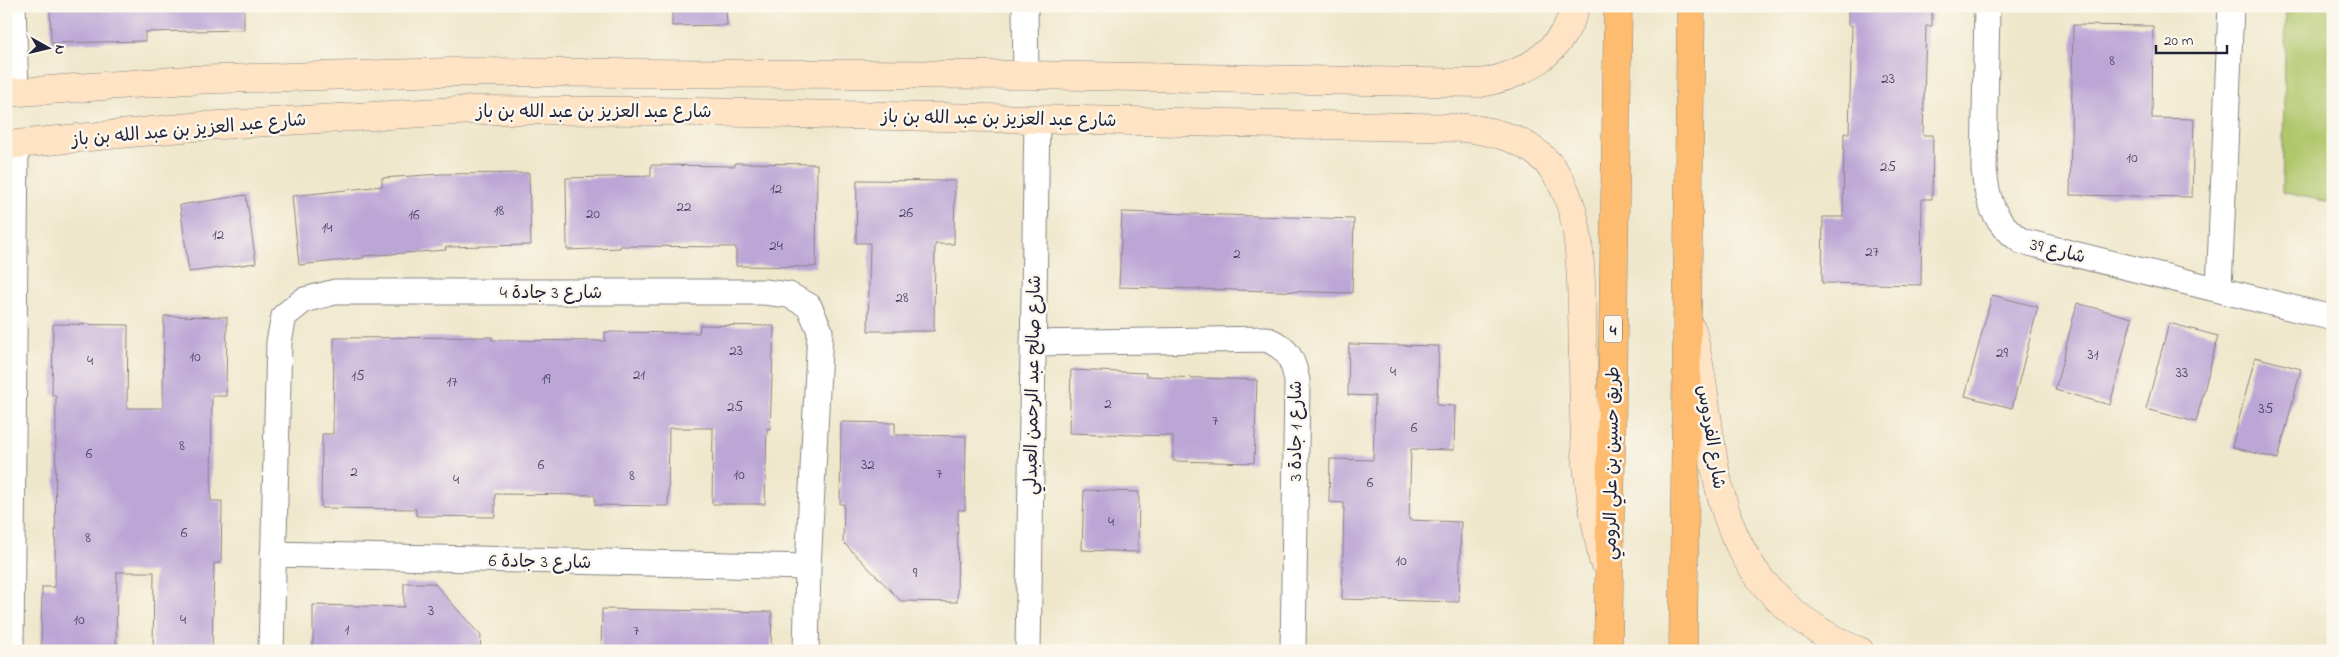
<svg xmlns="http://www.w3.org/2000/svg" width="2339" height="657" font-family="'Indie Flower','Playpen Sans Arabic',sans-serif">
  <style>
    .green { fill: #b0c66a; stroke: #697452 }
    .building { fill: #bca6d6 }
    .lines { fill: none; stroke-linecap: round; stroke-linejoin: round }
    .street-casing { stroke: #888483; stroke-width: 27 }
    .secondary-casing { stroke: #888483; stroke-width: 29 }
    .highway-casing { stroke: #888483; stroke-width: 29 }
    .street { stroke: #fff; stroke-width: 25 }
    .secondary { stroke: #fee4c5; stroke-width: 28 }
    .highway { stroke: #fdbc6f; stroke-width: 28 }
    .labels { text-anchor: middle; stroke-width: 5; stroke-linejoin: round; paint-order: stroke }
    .number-label { font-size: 15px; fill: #484362 }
    .shield { fill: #fbf7ec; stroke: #636270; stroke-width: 1 }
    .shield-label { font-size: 16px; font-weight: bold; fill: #22223b }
    .street-label { font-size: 18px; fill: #22223b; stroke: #fbf7ec }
  </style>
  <rect width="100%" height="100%" fill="#fbf7ec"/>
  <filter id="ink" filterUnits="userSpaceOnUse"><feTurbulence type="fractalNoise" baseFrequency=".02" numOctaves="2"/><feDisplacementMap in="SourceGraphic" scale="10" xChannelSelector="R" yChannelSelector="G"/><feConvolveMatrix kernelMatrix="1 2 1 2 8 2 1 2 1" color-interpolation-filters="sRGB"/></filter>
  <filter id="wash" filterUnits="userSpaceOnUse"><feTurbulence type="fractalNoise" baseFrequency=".0096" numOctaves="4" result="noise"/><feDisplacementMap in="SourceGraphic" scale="20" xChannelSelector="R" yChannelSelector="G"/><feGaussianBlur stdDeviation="1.12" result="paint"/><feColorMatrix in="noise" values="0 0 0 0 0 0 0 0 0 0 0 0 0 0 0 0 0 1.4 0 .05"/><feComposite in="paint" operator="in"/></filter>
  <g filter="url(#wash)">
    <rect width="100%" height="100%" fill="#efe7cb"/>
    <path class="green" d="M2286,6H2333V203L2282,192Z"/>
    <g id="blocks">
      <path class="building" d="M50,6H244V30L145,32V41L51,43Z
        M672,6H726L727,25L672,26Z
        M1848,6H1932V26H1926L1923,135H1933L1932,199H1922L1921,285L1822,283L1823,217H1843L1844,133H1849L1852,25H1848Z
        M2073,25L2153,26L2152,118L2194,119L2192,197L2070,195Z
        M735,163L817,164L816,267L736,266V247L620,246V248L567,250L566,178L651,176V165L735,166Z
        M529,173L531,245L445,247L446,250L363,256L364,258L299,265L292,196L382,186V178L441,174Z
        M857,180L955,181L954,244H935L934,331H868L870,243H856Z
        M246,195L256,263L189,272L180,205Z
        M1122,212L1354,219L1352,293L1119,287Z
        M1992,295L2038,307L2012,408L1965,396Z
        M2077,303L2132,318L2110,405L2055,390Z
        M164,316L227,317L226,396H212L211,501H222L221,563H214L212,651H153L154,572H117L116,651H41L42,587H55L56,395H52L53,324L128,325L127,408H163Z
        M2169,323L2218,336L2196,422L2146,409Z
        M700,325L774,326L770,429L767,428L765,504H712L713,428H669L668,506L595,505V495L495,494V517L416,516V509L321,508L322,434H333L334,338L492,337V340L605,341V332L699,333Z
        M1349,344L1439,346L1437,405L1455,406L1454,450L1411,449L1409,520L1461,522L1459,602L1342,599L1344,503L1329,502L1330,459L1373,460L1375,396L1348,395Z
        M2255,357L2301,369L2278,459L2232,447Z
        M1071,370L1146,373V376L1257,380L1254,463L1173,461V436L1069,433Z
        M841,422L895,423V435L966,436L965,510H958L957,602L901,601L843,542L844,504H840Z
        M1084,490L1139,492L1138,552L1082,550Z
        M404,583H434L481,636L480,651H313V605L404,607Z
        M602,609L772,612L771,651H601Z"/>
    </g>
  </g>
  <g filter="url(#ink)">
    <use href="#blocks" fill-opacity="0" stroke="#888483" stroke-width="1"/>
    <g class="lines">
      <g class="street-casing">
        <path id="street" d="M13,6L16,91
          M1025,6L1026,75
          M1987,6L1984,169C1987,201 1993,221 2021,241L2333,318
          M2219,289L2231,6
          M1033,343L1266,339C1288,348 1293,359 1297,381L1293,651
          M273,554L808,567
          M11,651L16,144
          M271,651L279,342L284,316L304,300L335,292H764L789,295L809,306L820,331L808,567L806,651
          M1028,651L1037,119"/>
      </g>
      <g class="secondary-casing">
        <path id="secondary" d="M6,93L188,80L450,72L1026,75L1481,83C1525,75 1562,52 1576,6
          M6,145L203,126L474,110L651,111L1465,128C1498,132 1530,140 1552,168C1581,206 1580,261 1582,307C1583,351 1583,396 1585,440C1587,480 1595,521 1603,560
          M1692,330C1718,433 1701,538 1794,613C1814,628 1836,643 1860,651"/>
      </g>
      <g class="highway-casing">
        <path id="highway" d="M1608,651L1618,6
          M1683,651L1691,6"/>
      </g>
      <use href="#street" class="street"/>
      <use href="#secondary" class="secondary"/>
      <use href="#highway" class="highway"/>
    </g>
  </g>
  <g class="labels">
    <g class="number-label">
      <text x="2112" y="65">8</text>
      <text x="1888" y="83">23</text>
      <text x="2132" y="162">10</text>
      <text x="1888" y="171">25</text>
      <text x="776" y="193">12</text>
      <text x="684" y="211">22</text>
      <text x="499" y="215">18</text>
      <text x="906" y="217">26</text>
      <text x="593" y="218">20</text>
      <text x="414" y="219">16</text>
      <text x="327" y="232">14</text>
      <text x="218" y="239">12</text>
      <text x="776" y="250">24</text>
      <text x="1872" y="256">27</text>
      <text x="1237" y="258">2</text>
      <text x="902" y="302">28</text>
      <text x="736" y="355">23</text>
      <text x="2002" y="357">29</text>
      <text x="2093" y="359">31</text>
      <text x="195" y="361">10</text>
      <text x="90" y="365">4</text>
      <text x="1393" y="376">4</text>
      <text x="2182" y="377">33</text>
      <text x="639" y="379">21</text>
      <text x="358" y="380">15</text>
      <text x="546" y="383">19</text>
      <text x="452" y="386">17</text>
      <text x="1108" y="408">2</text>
      <text x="735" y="411">25</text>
      <text x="2266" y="413">35</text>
      <text x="1215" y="425">7</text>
      <text x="1414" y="432">6</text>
      <text x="182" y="450">8</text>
      <text x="89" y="458">6</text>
      <text x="541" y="469">6</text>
      <text x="868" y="469">32</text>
      <text x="354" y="476">2</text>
      <text x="939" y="478">7</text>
      <text x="739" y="479">10</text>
      <text x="632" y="480">8</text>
      <text x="456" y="484">4</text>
      <text x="1370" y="487">6</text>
      <text x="1111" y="526">4</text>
      <text x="184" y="537">6</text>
      <text x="88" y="542">8</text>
      <text x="1401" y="565">10</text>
      <text x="915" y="577">9</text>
      <text x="431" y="615">3</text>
      <text x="79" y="624">10</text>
      <text x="183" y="624">4</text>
      <text x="347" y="634">1</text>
      <text x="636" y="635">7</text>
    </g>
    <rect class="shield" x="1604" y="315.5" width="18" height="27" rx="4"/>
    <g class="shield-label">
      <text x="1613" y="335">4</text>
    </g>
    <g class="street-label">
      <text x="594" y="117">شارع عبد العزيز بن عبد الله بن باز</text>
      <text transform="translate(999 118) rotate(1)" y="6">شارع عبد العزيز بن عبد الله بن باز</text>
      <text transform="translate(189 129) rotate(-5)" y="6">شارع عبد العزيز بن عبد الله بن باز</text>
      <text transform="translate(2058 250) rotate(14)" y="6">شارع 39</text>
      <text x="551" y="298">شارع 3 جادة 4</text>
      <text transform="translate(1032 385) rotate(-89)" y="6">شارع صالح عبد الرحمن العبدلي</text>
      <text transform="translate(1295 431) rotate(-90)" y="6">شارع 1 جادة 3</text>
      <text transform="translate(1712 437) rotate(81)" y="6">شارع الفردوس</text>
      <text transform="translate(1611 463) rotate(-89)" y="6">طريق حسين بن علي الرومي</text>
      <text transform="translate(540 561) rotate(1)" y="6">شارع 3 جادة 6</text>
    </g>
  </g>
  <rect width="2339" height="657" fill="none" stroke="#fbf7ec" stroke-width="25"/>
  <g transform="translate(48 48) rotate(98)" stroke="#fbf7ec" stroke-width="4" paint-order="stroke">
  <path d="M0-4L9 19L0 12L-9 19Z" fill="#22223b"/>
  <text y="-8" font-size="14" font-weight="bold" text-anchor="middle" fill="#22223b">N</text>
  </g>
  <path d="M2156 45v8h71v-8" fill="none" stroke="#22223b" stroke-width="2.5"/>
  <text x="2164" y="45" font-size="15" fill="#22223b" stroke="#fbf7ec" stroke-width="4" paint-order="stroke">20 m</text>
</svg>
